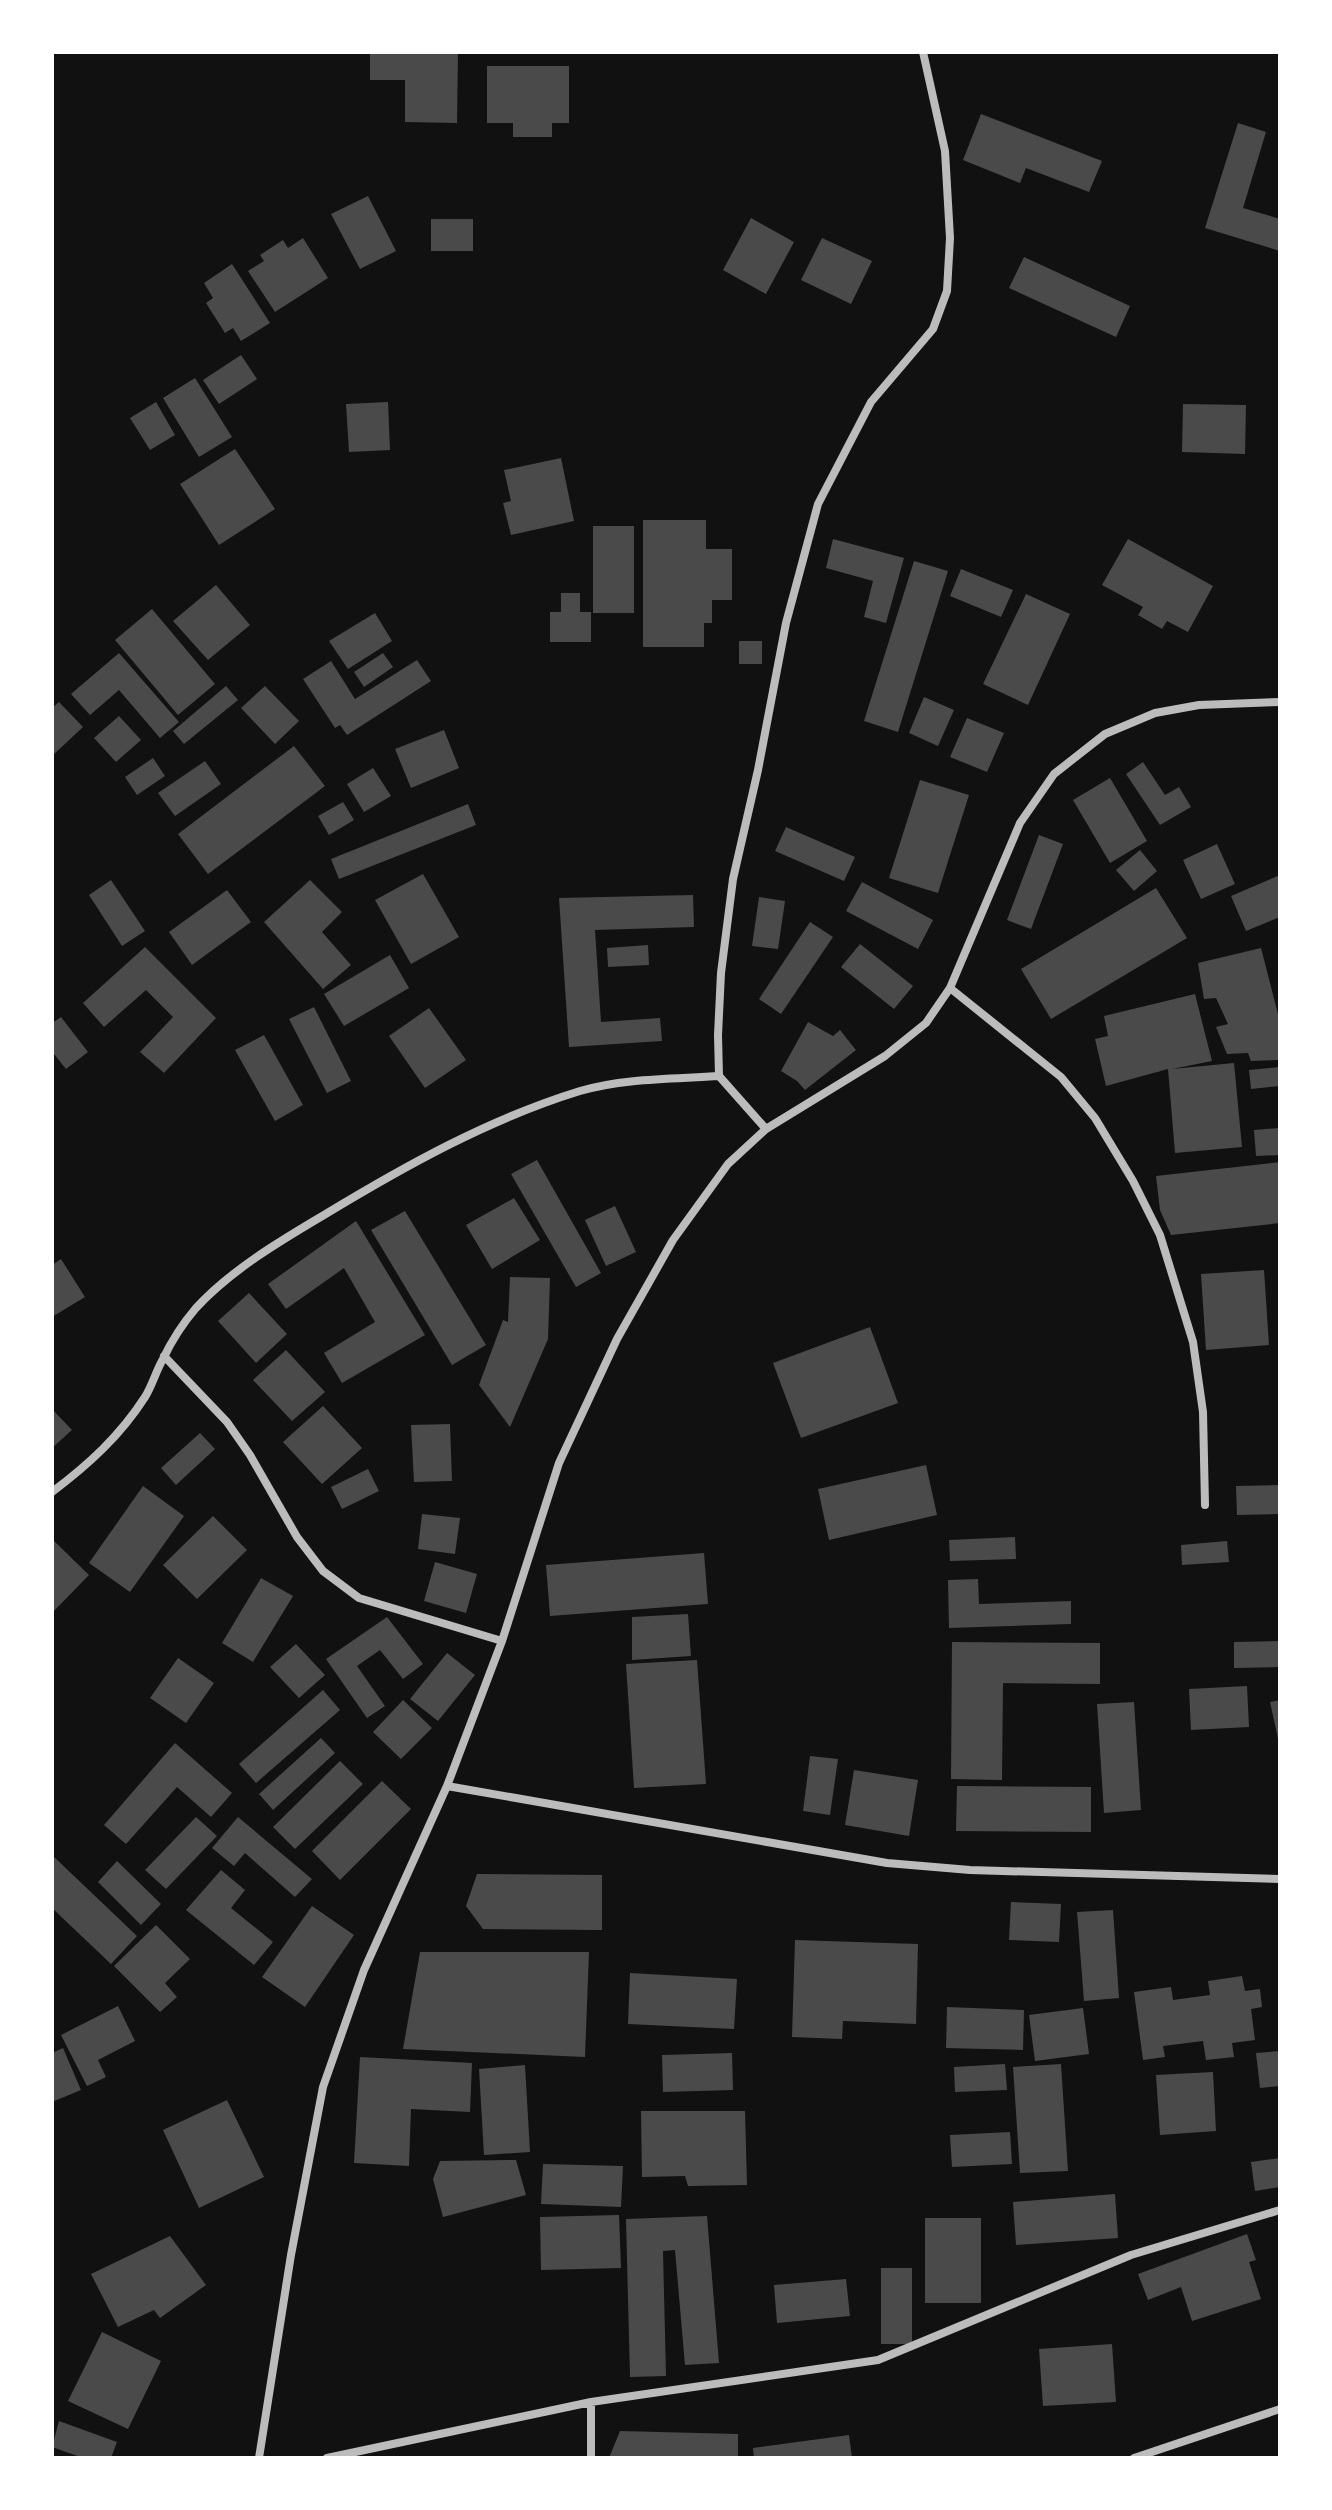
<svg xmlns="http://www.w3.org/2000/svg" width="1332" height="2510" font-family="'Source Serif 4',serif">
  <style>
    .building { fill: #4a4a4a }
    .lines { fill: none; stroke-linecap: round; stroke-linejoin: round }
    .minor { stroke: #bcbcbc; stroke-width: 8 }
  </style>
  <rect width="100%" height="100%" fill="#111"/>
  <path class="building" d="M370,52H458L457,123L405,122V80H370Z
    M487,66H569V123H552V137H513V123H487Z
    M981,114L1102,161L1089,192L1026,168L1020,183L963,160Z
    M1238,123L1266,132L1243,208L1280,219V251L1205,228Z
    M368,196L396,251L360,269L331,214Z
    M751,218L794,242L766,294L723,270Z
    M431,219H473V251H431Z
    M303,238L328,278L275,312L248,271L264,261L260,255L283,240L288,248Z
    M822,238L872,261L851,304L801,280Z
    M1024,257L1130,306L1116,337L1009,288Z
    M232,264L270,323L241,341L233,328L225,333L206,303L213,298L204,283Z
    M241,355L257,379L219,404L203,380Z
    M195,378L232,437L199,457L163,398Z
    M156,402L175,435L150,450L130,418Z
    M388,402L390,450L349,452L346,404Z
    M1183,404L1246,405L1245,454L1182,452Z
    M235,449L275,509L219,545L180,484Z
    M561,458L574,521L511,535L503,503L511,501L504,470Z
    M643,520H706V549H732V600H712V623H704V647H643Z
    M593,526H634V613H593Z
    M833,539L904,558L886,623L864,617L873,581L826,568Z
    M1128,539L1213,586L1188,632L1167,621L1162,629L1138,615L1143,607L1102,585Z
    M914,561L948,571L898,732L864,721Z
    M961,569L1013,590L1001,617L950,596Z
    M216,585L250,625L208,660L173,621Z
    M561,593H580V612H591V642H550V612H561Z
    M1026,594L1070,614L1028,705L983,684Z
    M152,609L215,684L178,715L115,640Z
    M375,613L392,641L348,669L329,641Z
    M739,641H762V664H739Z
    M119,653L179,722L160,738L119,690L90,715L71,694Z
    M383,653L393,667L364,687L354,672Z
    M417,660L431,681L347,735L340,725L335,728L303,679L331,661L355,699Z
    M226,686L238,700L184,744L173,731Z
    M265,686L299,721L275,744L241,708Z
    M924,697L954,710L938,746L909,733Z
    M59,702L83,727L52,756V708Z
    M119,716L141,740L116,762L94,738Z
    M967,718L1004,733L987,772L950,757Z
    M444,730L459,768L411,788L395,749Z
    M294,746L325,786L208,874L178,834Z
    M153,758L165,776L137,795L125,777Z
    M205,761L221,784L175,816L158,793Z
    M1143,762L1165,795L1179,787L1191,807L1160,825L1126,774Z
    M373,768L391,796L364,812L347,784Z
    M1110,778L1147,841L1110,863L1073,800Z
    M920,780L969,795L938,893L889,878Z
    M343,802L354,820L329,835L318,816Z
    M468,804L476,825L339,879L331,859Z
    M786,827L855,857L844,881L775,851Z
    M1039,835L1063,844L1031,929L1007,920Z
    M1217,844L1235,884L1201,899L1183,860Z
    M1140,850L1157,871L1134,891L1116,870Z
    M423,874L459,937L411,964L375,900Z
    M1280,875V917L1246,931L1231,896Z
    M111,880L145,931L122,946L89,895Z
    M310,880L342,912L322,932L351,965L323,989L264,922Z
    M862,882L933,920L918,949L846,911Z
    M1156,888L1187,938L1051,1019L1021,969Z
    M227,890L251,922L192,965L169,932Z
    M693,895L694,927L595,930L601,1022L660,1018L662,1041L569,1047L559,898Z
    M759,897L785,901L778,949L752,946Z
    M810,922L833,937L781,1014L759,999Z
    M860,944L913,986L894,1009L841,967Z
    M648,945L649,965L608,967L607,948Z
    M145,947L216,1018L164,1073L140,1052L173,1017L146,990L104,1027L83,1003Z
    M1261,948L1280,1022V1060L1251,1061L1248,1053L1227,1054L1216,1027L1228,1024L1216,998L1204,999L1198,963Z
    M390,955L409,988L344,1026L324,994Z
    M1195,994L1212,1061L1172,1069L1234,1063L1242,1147L1175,1153L1168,1069L1106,1086L1095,1039L1108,1036L1104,1016Z
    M314,1007L351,1081L327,1093L289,1019Z
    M429,1008L466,1060L425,1088L389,1036Z
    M61,1017L88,1052L66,1069L54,1054L52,1056V1023Z
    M808,1022L833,1036L840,1030L856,1050L805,1090L797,1081L781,1071Z
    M264,1035L303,1105L275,1121L235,1050Z
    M1280,1067V1086L1251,1089L1249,1070Z
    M1280,1128V1155L1256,1156L1254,1130Z
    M537,1160L601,1273L576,1287L511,1174Z
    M1280,1162V1223L1171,1235L1160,1210L1156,1176Z
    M514,1198L540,1240L492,1269L466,1225Z
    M615,1206L636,1252L606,1266L585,1220Z
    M405,1211L486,1345L452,1365L371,1230Z
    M356,1221L425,1335L342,1383L324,1353L375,1322L344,1268L286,1309L268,1284Z
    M61,1259L85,1297L52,1317V1265Z
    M1264,1270L1269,1345L1206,1350L1201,1274Z
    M510,1277L550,1278L548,1339L510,1427L479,1385L503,1320L508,1322Z
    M249,1293L287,1334L256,1363L218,1321Z
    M870,1327L898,1403L801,1438L773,1363Z
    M286,1350L325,1392L292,1421L253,1380Z
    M323,1406L362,1448L322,1484L283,1442Z
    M52,1409L72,1430L52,1448Z
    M450,1424L452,1481L414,1482L411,1425Z
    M200,1433L215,1449L176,1485L161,1468Z
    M926,1465L937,1515L829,1540L818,1489Z
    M368,1469L379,1491L342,1509L331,1487Z
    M1278,1485L1279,1514L1237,1515L1236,1486Z
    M143,1486L184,1516L130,1592L89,1563Z
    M422,1514L460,1518L455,1554L418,1549Z
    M213,1516L247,1550L197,1599L163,1565Z
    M1015,1537L1016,1559L950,1561L949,1540Z
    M52,1539L89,1575L52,1613Z
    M1227,1541L1229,1562L1182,1565L1181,1545Z
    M704,1553L708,1604L550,1616L546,1565Z
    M435,1562L477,1574L466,1613L424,1601Z
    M261,1578L293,1596L253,1662L222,1643Z
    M978,1579L979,1604L1071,1601V1624L949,1628L948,1580Z
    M688,1614L691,1656L632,1660V1617Z
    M387,1617L423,1664L403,1679L380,1650L357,1666L385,1706L367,1718L326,1659Z
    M1280,1641V1667L1234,1668V1642Z
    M952,1642L1100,1643V1684L1003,1683L1002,1780L951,1779Z
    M296,1644L325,1675L299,1698L270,1667Z
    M447,1653L475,1675L438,1721L410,1699Z
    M178,1658L214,1683L186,1723L150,1698Z
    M697,1660L706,1784L634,1788L626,1664Z
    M1247,1686L1249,1727L1191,1730L1189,1689Z
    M323,1690L340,1710L256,1783L239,1764Z
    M403,1700L432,1728L401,1759L373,1732Z
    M1280,1700V1743H1279L1270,1702Z
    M1134,1702L1141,1810L1104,1813L1097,1704Z
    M321,1738L335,1753L273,1810L259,1794Z
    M175,1743L232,1793L211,1817L177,1787L126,1844L104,1825Z
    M810,1756L838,1759L830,1815L803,1811Z
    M340,1761L363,1784L295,1849L273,1827Z
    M854,1770L918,1780L909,1836L845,1825Z
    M382,1781L411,1809L340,1880L312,1851Z
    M957,1786L1091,1787V1832L956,1831Z
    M196,1817L217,1836L166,1889L145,1870Z
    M238,1817L312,1879L295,1897L245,1853L234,1866L212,1848Z
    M52,1855L137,1936L111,1964L52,1908Z
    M117,1861L161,1904L141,1925L98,1882Z
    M221,1870L245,1890L231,1908L273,1942L254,1965L186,1910Z
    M477,1874L602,1875V1930L483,1929L466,1906Z
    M1011,1902L1061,1904L1059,1942L1009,1940Z
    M312,1906L354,1935L305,2007L262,1977Z
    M1113,1910L1119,1998L1084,2001L1077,1912Z
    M156,1925L190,1959L165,1983L177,1997L160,2012L114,1966Z
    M795,1940L918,1944L916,2024L843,2021L842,2039L792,2037Z
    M420,1952H589L585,2057L403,2049Z
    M630,1973L737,1979L734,2029L628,2024Z
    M1242,1976L1245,1991L1260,1989L1262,2007L1251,2009L1255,2040L1232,2043L1234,2057L1206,2060L1203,2041L1163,2046L1165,2057L1143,2060L1134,1992L1171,1987L1173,2000L1210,1995L1208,1981Z
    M118,2006L135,2041L98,2060L106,2077L87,2086L61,2035Z
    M947,2007L1024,2010L1023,2050L946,2048Z
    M1083,2008L1089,2054L1035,2061L1029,2015Z
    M63,2048L81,2090L52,2102V2053Z
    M1280,2051V2086L1260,2088L1256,2053Z
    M732,2053L733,2090L663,2092L662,2055Z
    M360,2057L472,2063L470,2112L411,2109L409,2166L354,2163Z
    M1005,2064L1007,2090L955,2092L954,2067Z
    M1061,2064L1068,2171L1020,2173L1013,2067Z
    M525,2065L530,2152L484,2155L479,2069Z
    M1213,2072L1216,2131L1160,2135L1156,2075Z
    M227,2100L264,2177L199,2208L163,2130Z
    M641,2111H745L747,2185L688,2186L685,2176L642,2177Z
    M1010,2132L1012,2164L952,2167L950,2135Z
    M1280,2158V2187L1255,2191L1251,2162Z
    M516,2160L526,2195L443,2217L433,2179L440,2161Z
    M543,2164L623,2166L621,2207L541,2204Z
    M1115,2194L1118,2238L1016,2245L1013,2202Z
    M619,2215L621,2268L541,2270L540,2217Z
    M707,2216L719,2363L685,2365L675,2250L663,2251L666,2376L630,2377L626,2219Z
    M925,2218H981V2303H925Z
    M1247,2234L1256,2260L1249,2262L1261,2299L1192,2321L1181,2287L1148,2300L1138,2274Z
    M170,2236L206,2285L160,2318L154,2310L118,2327L91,2274Z
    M881,2268H912V2344H881Z
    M846,2279L850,2316L777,2323L774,2285Z
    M102,2332L161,2361L128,2429L68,2401Z
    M1112,2344L1116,2402L1043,2406L1039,2349Z
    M59,2421L117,2442L111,2458H83L52,2447Z
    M620,2431L738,2434V2458H609Z
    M849,2435L852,2458H754L753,2448Z"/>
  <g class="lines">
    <path class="minor" d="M950,988L1061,1077L1095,1118L1133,1181L1160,1235L1193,1342L1203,1412L1205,1505
      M719,1076L718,1035L721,973L733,879L758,770L786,623L818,504L871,402L933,329L947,291L950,238L945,151L923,52
      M164,1356L227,1422L250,1455L297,1537L323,1571L359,1598L502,1641
      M52,1492C88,1465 120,1436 145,1397C152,1386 156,1371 163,1359C171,1342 184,1322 196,1308C231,1270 280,1241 324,1215C405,1166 489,1119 580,1091C624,1078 674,1079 719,1076L766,1129
      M447,1786L887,1863L970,1870L1280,1879
      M259,2458L291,2255L323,2087L364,1970L447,1786L502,1641L559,1463L617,1339L673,1240L728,1164L766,1129L885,1056L926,1023L950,988L1020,823L1054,774L1105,734L1155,713L1199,705L1280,702
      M327,2458L591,2402L878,2360L1131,2255L1280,2210
      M591,2458V2402
      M1134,2458L1280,2409"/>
  </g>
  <rect width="1332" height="2510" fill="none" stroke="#ffffff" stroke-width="108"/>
</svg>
